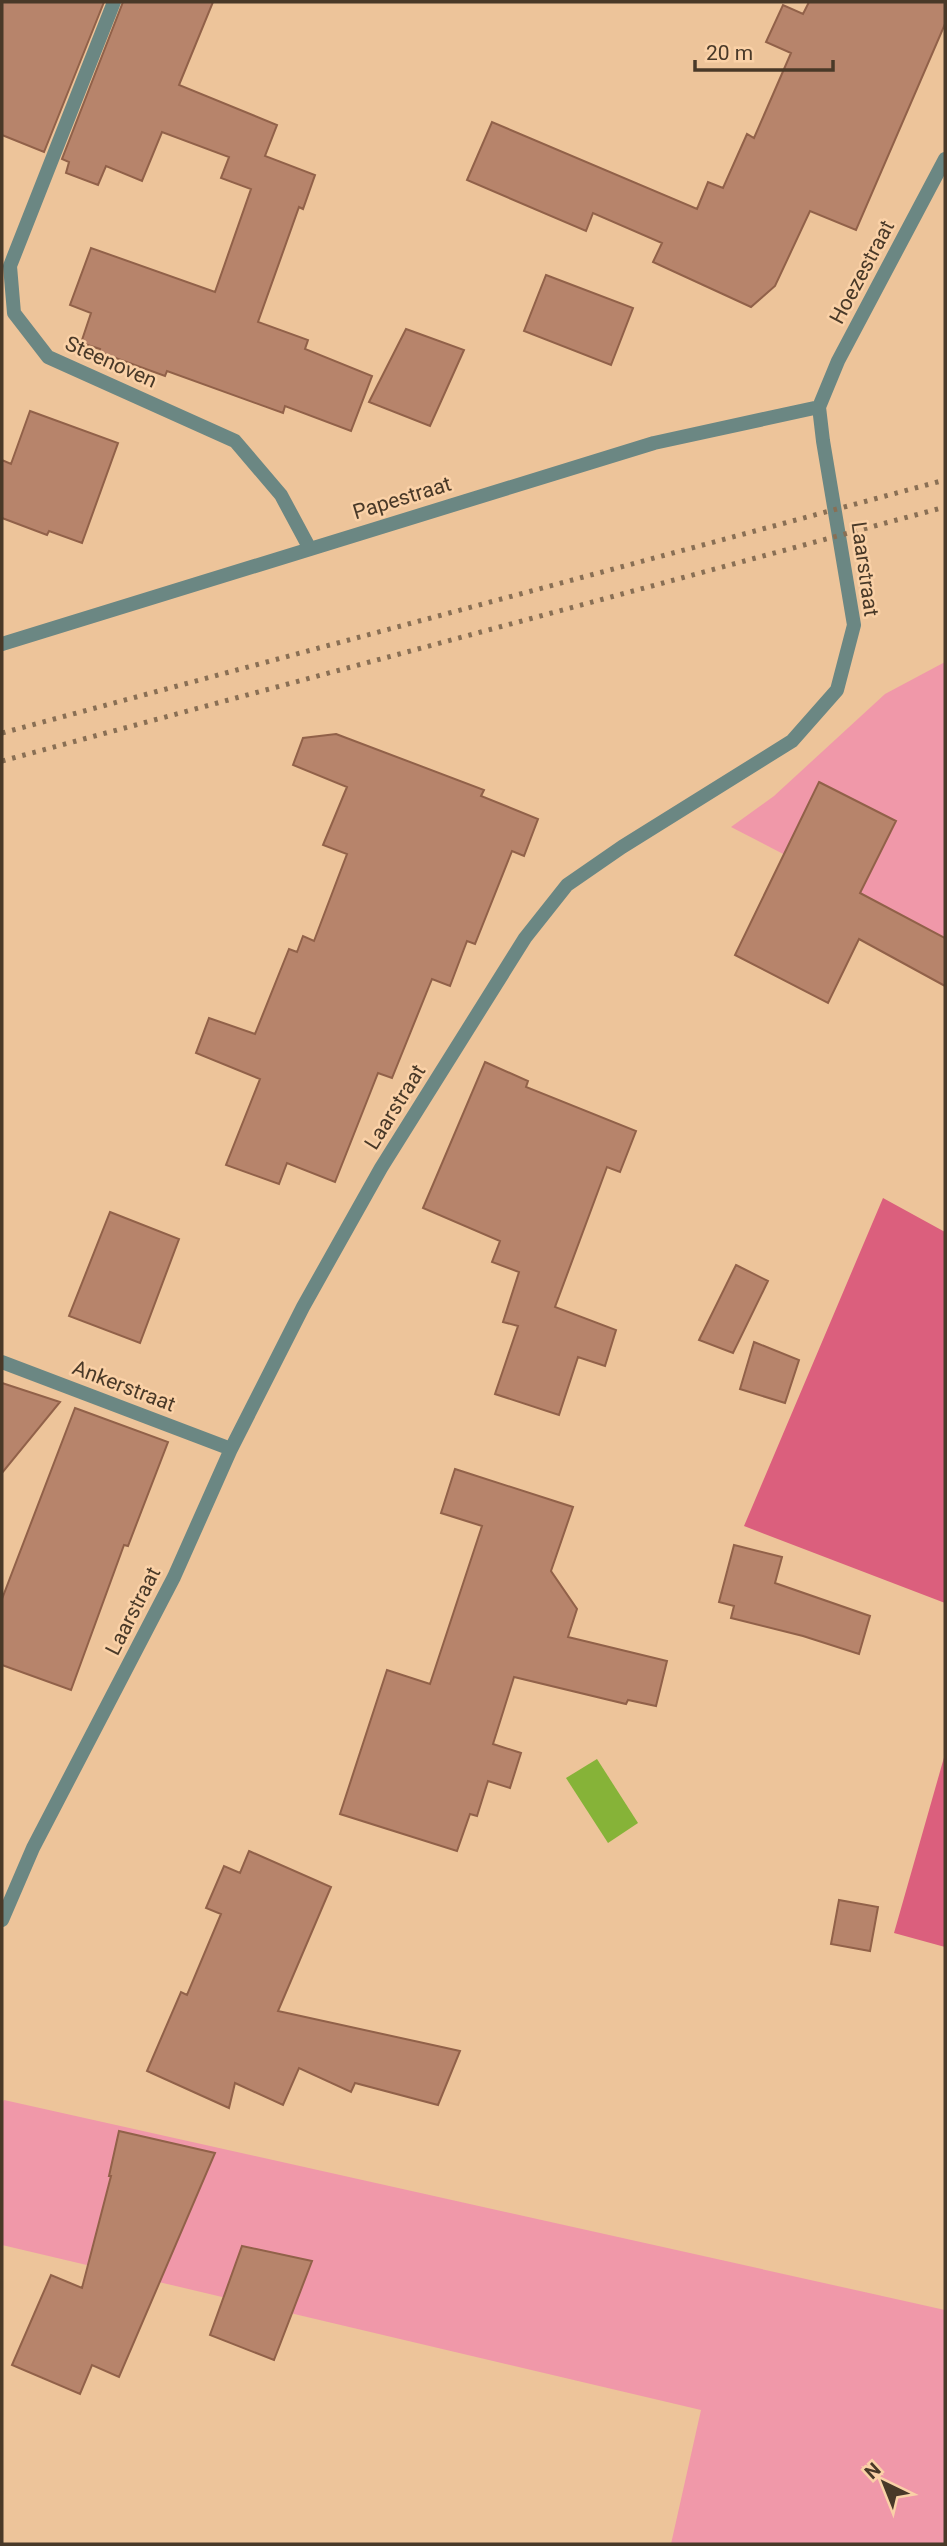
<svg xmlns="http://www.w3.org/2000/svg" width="947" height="2546" font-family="Roboto,sans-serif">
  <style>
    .green { fill: #f098a9 }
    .forest { fill: #db5f7d }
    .water { fill: #86b338 }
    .building { fill: #b7846b; stroke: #916149; stroke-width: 2 }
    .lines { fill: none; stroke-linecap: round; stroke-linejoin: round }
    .minor { stroke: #6b8783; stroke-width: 14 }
    .rail { stroke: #896f54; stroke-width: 5; stroke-dasharray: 3.5 7; stroke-linecap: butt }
    .labels { text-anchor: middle; stroke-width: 5; stroke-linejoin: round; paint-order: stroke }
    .street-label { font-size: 21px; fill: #493928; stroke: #fad1a7 }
  </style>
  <rect width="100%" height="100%" fill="#edc49a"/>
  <path class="green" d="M945,662V938L731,827L774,796L885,694Z
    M4,2100L945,2310V2544H671L701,2410L2,2245V2104Z"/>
  <path class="forest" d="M883,1198L945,1232V1603L744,1526Z
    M945,1754V1947L894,1933Z"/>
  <path class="water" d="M597,1759L638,1823L608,1843L566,1778Z"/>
  <path class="building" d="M2,2H104L44,152L2,135Z
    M123,2H213L179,85L277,125L265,156L315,175L303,209L299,207L258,322L308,340L305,349L372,376L351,431L285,406L283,413L167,371L165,376L99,352L100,349L81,343L91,313L70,305L91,248L215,292L251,189L221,178L229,157L162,132L142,181L106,166L98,185L66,173L69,162L62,159Z
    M809,2H945V24L856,230L810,211L775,286L751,307L653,262L662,243L593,213L586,231L467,180L492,122L697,209L708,182L723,188L747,134L754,138L791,53L766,42L783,5L803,14Z
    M546,275L633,308L611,365L524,331Z
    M406,329L464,350L430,426L369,402Z
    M30,411L118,443L82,543L49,531L47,535L2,518V460L11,464Z
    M336,734L484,790L481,796L538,819L524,856L512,851L475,944L467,941L450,986L432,979L392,1078L378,1073L335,1182L287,1163L279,1184L226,1165L260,1079L196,1053L209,1018L255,1034L289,949L297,952L303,936L314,941L347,854L323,845L347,787L293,765L303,738Z
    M819,782L896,821L860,893L945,938V986L859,939L828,1003L735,955Z
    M485,1062L528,1081L526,1087L636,1131L620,1172L607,1167L555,1307L616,1330L605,1366L578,1357L559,1415L495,1394L518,1326L503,1322L519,1272L492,1262L500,1241L423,1208Z
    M110,1212L179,1239L140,1343L69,1316Z
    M736,1265L768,1281L733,1353L699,1340Z
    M754,1342L799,1360L785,1403L740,1389Z
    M2,1383L60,1402L2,1473Z
    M75,1408L168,1442L128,1546L124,1545L71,1690L2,1665V1599Z
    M455,1469L573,1507L551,1571L577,1609L568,1637L667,1661L656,1706L628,1700L626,1704L514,1677L493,1744L521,1753L510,1788L488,1781L477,1816L470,1814L457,1851L340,1814L387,1670L430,1684L482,1526L441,1513Z
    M734,1545L782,1557L775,1583L870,1616L859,1654L803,1636L731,1618L734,1606L719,1602Z
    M249,1851L331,1887L278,2011L460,2051L438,2105L355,2083L351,2092L299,2068L283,2105L235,2083L229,2108L147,2071L181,1992L187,1995L221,1914L206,1908L224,1866L240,1873Z
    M839,1900L878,1907L870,1951L831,1944Z
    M119,2131L215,2153L119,2377L92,2365L80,2394L12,2365L51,2275L82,2288L111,2176H109Z
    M242,2246L312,2261L274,2360L210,2335Z"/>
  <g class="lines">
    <path class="minor" d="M114,2L10,266L14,313L48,357L235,441L281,495L310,549
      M2,644L654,443L819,407
      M2,1362L231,1449
      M2,1920L33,1848L174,1577L231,1449L303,1307L381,1168L525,938L567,885L622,847L792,741L837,690L854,625L823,441L819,407L838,361L945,159"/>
    <path class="rail" d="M2,733L945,480
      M2,761L945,507"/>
  </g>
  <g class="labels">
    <g class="street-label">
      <text transform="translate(862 272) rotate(-62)" y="7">Hoezestraat</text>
      <text transform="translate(111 362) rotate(24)" y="7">Steenoven</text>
      <text transform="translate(402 498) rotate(-17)" y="7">Papestraat</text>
      <text transform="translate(865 569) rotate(82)" y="7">Laarstraat</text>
      <text transform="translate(395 1107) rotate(-58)" y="7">Laarstraat</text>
      <text transform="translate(124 1386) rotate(21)" y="7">Ankerstraat</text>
      <text transform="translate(133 1611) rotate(-63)" y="7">Laarstraat</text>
    </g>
  </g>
  <rect width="947" height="2546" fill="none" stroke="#493928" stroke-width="7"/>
  <g transform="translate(884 2483) rotate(317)" stroke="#fad1a7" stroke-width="5" paint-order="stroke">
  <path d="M0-5L12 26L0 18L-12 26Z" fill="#493928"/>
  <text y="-10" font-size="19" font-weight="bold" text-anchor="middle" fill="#493928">N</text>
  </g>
  <path d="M695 60v10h138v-10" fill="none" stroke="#493928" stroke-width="3.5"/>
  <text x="706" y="60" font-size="21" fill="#493928" stroke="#fad1a7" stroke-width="5" paint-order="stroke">20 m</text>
</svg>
